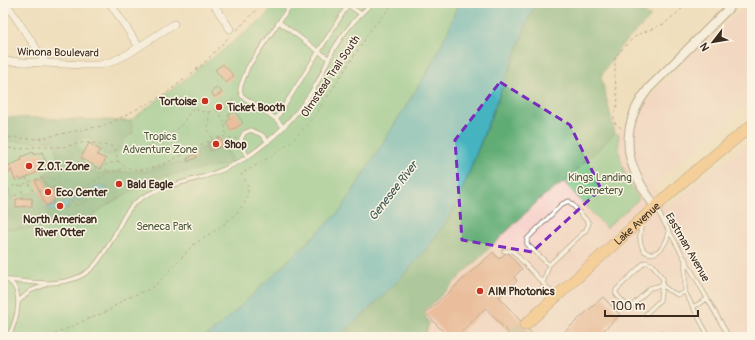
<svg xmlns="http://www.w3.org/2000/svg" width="755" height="340" font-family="Pangolin,sans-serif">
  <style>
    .built { fill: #f7d0ca }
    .green { fill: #76c789; stroke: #587854 }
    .forest { fill: #60ac75; stroke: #4e6b4a }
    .water { fill: #45b3c0; stroke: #406e6f }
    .building { fill: #e49777 }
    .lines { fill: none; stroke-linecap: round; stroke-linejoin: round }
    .primary-tunnel { stroke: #cbba9c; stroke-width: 11; stroke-dasharray: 11 5.5; stroke-linecap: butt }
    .service-casing { stroke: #7a6955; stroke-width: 5 }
    .minor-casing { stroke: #7a6955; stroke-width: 8 }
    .tertiary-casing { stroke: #7a6955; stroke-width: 10 }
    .primary-casing { stroke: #7a6955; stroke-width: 12 }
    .path { stroke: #7a6955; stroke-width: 1; stroke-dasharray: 3 3; stroke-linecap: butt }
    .service { stroke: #fff; stroke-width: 3.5 }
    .minor { stroke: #fff; stroke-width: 7 }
    .tertiary { stroke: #fff; stroke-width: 8 }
    .primary { stroke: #fcbd6f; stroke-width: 11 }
    .marked { fill: none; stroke: #7b2cbf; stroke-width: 3; stroke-dasharray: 8 5; stroke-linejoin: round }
    .poi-dot { fill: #c8321e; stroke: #fcf5e5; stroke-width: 1.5 }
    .labels { text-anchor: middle; stroke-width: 3; stroke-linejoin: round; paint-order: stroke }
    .street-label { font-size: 11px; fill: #3b2a1e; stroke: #fcf5e5 }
    .poi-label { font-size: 11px; font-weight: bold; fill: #3b2a1e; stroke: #fcf5e5; text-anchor: start }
    .park-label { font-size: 11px; fill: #4d593e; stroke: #fcf5e5 }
    .water-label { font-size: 12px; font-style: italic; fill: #3e5a57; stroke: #fcf5e5 }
  </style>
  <rect width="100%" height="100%" fill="#fcf5e5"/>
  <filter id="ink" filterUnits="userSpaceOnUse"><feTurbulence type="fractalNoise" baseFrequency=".025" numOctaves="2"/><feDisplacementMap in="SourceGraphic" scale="8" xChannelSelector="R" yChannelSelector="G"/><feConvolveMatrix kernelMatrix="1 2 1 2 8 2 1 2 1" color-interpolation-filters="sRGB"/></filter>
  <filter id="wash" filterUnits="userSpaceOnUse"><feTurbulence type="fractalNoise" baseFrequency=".012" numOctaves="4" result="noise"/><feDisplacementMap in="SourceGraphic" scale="16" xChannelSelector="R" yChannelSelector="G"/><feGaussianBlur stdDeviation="0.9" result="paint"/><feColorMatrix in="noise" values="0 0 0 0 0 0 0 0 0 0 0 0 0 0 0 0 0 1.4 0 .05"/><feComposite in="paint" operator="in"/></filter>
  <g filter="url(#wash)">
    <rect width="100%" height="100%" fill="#efdebc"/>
    <path class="built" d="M748,3H752V100L654,185L667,208L752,139V337H425L429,323L424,312L542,197L563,183L615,133L641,114L649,99L659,86Z"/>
    <path class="green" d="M275,3H458L448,31L429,69L341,210L224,322L205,337H3V117L130,121L263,19Z
      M614,134H619C617,161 626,177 639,199L606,228L564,182Z"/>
    <path class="forest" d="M535,3H630L651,17L622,45L601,76L615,133L563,183L542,197L424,312L429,323L425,337H339C383,296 430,255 458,201Z
      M3,117L131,121L133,133C124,138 121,144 118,152L106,156L98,148L89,137L76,139L78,149L83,154L81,158L88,169L96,173L147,171L170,163H183L197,157L195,151L209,146L210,151L223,146C228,151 231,156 231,162L229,164L154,178L104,207L84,223L31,229H3V194L11,192L12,197L16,201L17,207L32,206V198L26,199L25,195L35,192L40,193L46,206L54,203L53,201L58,197L54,187L48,189L43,178L49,174L57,166V152L55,140L39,142L3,141Z"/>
    <path class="water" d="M458,3H535L458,201C430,255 383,296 339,337H205L224,322L341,210L429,69L448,31Z
      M98,186L107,188V191C100,196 93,193 86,196L83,203L82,201L72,199L68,204L69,208L65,209L60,208L59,211L47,210L46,207L57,203L62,205L72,195L82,197L93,188Z"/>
    <g id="blocks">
      <path class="building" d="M223,64L234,76L226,83L215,70Z
        M218,87L222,93L214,97L211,92Z
        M235,111L243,123L231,131L226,122L230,119L228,115Z
        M221,138L223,146L210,151L208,143Z
        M89,143L100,150L97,155L106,159L100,169L81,158Z
        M33,152L34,155L42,152L48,167L21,180L20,178L15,180L11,169L9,174L3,172V164L10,167L9,165L22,160L21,157Z
        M195,154L197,157L188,162L187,159Z
        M43,178L48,189L54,187L58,197L53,201L54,203L46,206L35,181Z
        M32,198V206L16,207V199Z
        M493,252L499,259L507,252L522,269L514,277L517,281L499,297L535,337H512L486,308L456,337H448L426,313Z
        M603,297L620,315L604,330L610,337H563L561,335Z
        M661,331L667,337H654Z"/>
    </g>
  </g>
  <g filter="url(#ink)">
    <use href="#blocks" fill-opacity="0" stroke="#7a6955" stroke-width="1"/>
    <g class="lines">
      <path class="primary-tunnel" d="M512,337L525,325"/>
      <g class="service-casing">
        <path id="service" d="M292,3L248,67L241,85L240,90L242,96L276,119L348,5
          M345,3L361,14
          M279,22L329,59
          M276,119L283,127
          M248,157L243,149L241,139L244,133L251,130L262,135L268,142
          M656,208L729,337
          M642,223C632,260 662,264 669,232
          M504,251H513L555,296
          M3,278C27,286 17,321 8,337
          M10,280C40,284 79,289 99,260C105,252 110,243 115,234C121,223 126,210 136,202C154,188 175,185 195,179C223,172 246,160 267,142C287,126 303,106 316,85C323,72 328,59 335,47C345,30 358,16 372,3
          M543,283L549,265L586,230L589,223L569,201L562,204L527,239V244L549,265
          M685,292L709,337
          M19,301L30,291L45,285
          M693,307L707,299
          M646,314L660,300L662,285L650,288L632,306H627L616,294V290L645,262L653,265L663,279L662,285L668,290L678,295L685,292V258"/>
      </g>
      <g class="minor-casing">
        <path id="minor" d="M6,3L46,63
          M110,3L139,47
          M213,3L230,29
          M3,61L84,65H100L111,62L128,54L174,24"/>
      </g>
      <g class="tertiary-casing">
        <path id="tertiary" d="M655,207C648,196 640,185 635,172C622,143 629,112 649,88L734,3"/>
      </g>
      <g class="primary-casing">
        <g id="primary">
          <path id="s1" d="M525,325L687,178L752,125"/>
        </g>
      </g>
      <path class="path" d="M237,30L263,3
        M220,106L237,98
        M216,110C225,119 225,124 226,137
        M209,112L208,129L213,139
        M621,128L614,122V114L618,103L615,78V58L620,51L637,35L664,24L689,3
        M3,137L36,139L106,125L164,95L201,66L230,36
        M3,148L21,149L34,147H63L86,142L93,143L100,145L111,146L115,148L118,161L105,165L107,173L87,186L88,198L86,203L75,205L55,180L44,176L22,185L13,186L8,191H3
        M140,150L173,133L181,126L192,109C197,108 200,112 205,112C209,113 214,109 218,108
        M118,161C143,186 186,149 212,140C215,139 219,137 221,137C226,136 232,138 237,139
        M107,172L115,171L126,168
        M44,176C50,170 71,161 80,163C87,164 93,169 101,169L105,166
        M26,178C28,184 32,186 33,192
        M65,191H72L87,186
        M14,195L21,196
        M22,199V185
        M49,337L83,321L108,311L124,299L150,289L158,283L194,244L219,228L235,215L246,201L248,191L247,183L241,174L270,157L291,142L305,127L317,113L372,28L394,3"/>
      <use href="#service" class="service"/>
      <use href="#minor" class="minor"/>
      <use href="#tertiary" class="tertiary"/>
      <use href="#primary" class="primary"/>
    </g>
  </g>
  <path d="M0 0H755V340H0ZM500,82L570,125L601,189L532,252L462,240L455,140Z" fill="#efdebc" fill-opacity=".55" fill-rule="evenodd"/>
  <path class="marked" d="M500,82L570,125L601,189L532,252L462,240L455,140Z"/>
  <g class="poi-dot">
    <circle cx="205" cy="101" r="4"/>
    <circle cx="219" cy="107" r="4"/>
    <circle cx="216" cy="144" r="4"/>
    <circle cx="29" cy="166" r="4"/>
    <circle cx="119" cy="184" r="4"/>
    <circle cx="48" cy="192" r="4"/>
    <circle cx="60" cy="206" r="4"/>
    <circle cx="480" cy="291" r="4"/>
  </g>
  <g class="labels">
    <g class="street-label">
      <text transform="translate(58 52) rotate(1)" y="4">Winona Boulevard</text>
      <text transform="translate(330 76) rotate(-56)" y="4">Olmstead Trail South</text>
      <text dy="4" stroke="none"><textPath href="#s1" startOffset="151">Lake Avenue</textPath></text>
      <text transform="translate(688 247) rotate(60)" y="4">Eastman Avenue</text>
    </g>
    <g class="poi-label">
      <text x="197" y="105" text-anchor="end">Tortoise</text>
      <text x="227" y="111">Ticket Booth</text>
      <text x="224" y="148">Shop</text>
      <text x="37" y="170">Z.O.T. Zone</text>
      <text x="127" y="188">Bald Eagle</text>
      <text x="56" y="196">Eco Center</text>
      <text x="60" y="223" text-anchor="middle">North American<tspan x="60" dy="13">River Otter</tspan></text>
      <text x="488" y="295">AIM Photonics</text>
    </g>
    <g class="park-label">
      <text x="160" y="140">Tropics<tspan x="160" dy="13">Adventure Zone</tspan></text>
      <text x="600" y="181">Kings Landing<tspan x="600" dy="13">Cemetery</tspan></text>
      <text x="164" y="230">Seneca Park</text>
    </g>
    <g class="water-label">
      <text transform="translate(393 191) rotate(-52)" y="4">Genesee River</text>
    </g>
  </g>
  <rect width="755" height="340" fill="none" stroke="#fcf5e5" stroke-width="16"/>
  <g transform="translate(713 42) rotate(239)" stroke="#fcf5e5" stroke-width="3" paint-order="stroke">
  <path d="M0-3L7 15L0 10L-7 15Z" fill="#3b2a1e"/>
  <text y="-6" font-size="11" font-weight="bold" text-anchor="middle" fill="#3b2a1e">N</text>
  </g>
  <path d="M605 310v6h93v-6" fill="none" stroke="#3b2a1e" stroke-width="2"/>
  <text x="611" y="310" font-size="12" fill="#3b2a1e" stroke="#fcf5e5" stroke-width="3" paint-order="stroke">100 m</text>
</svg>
